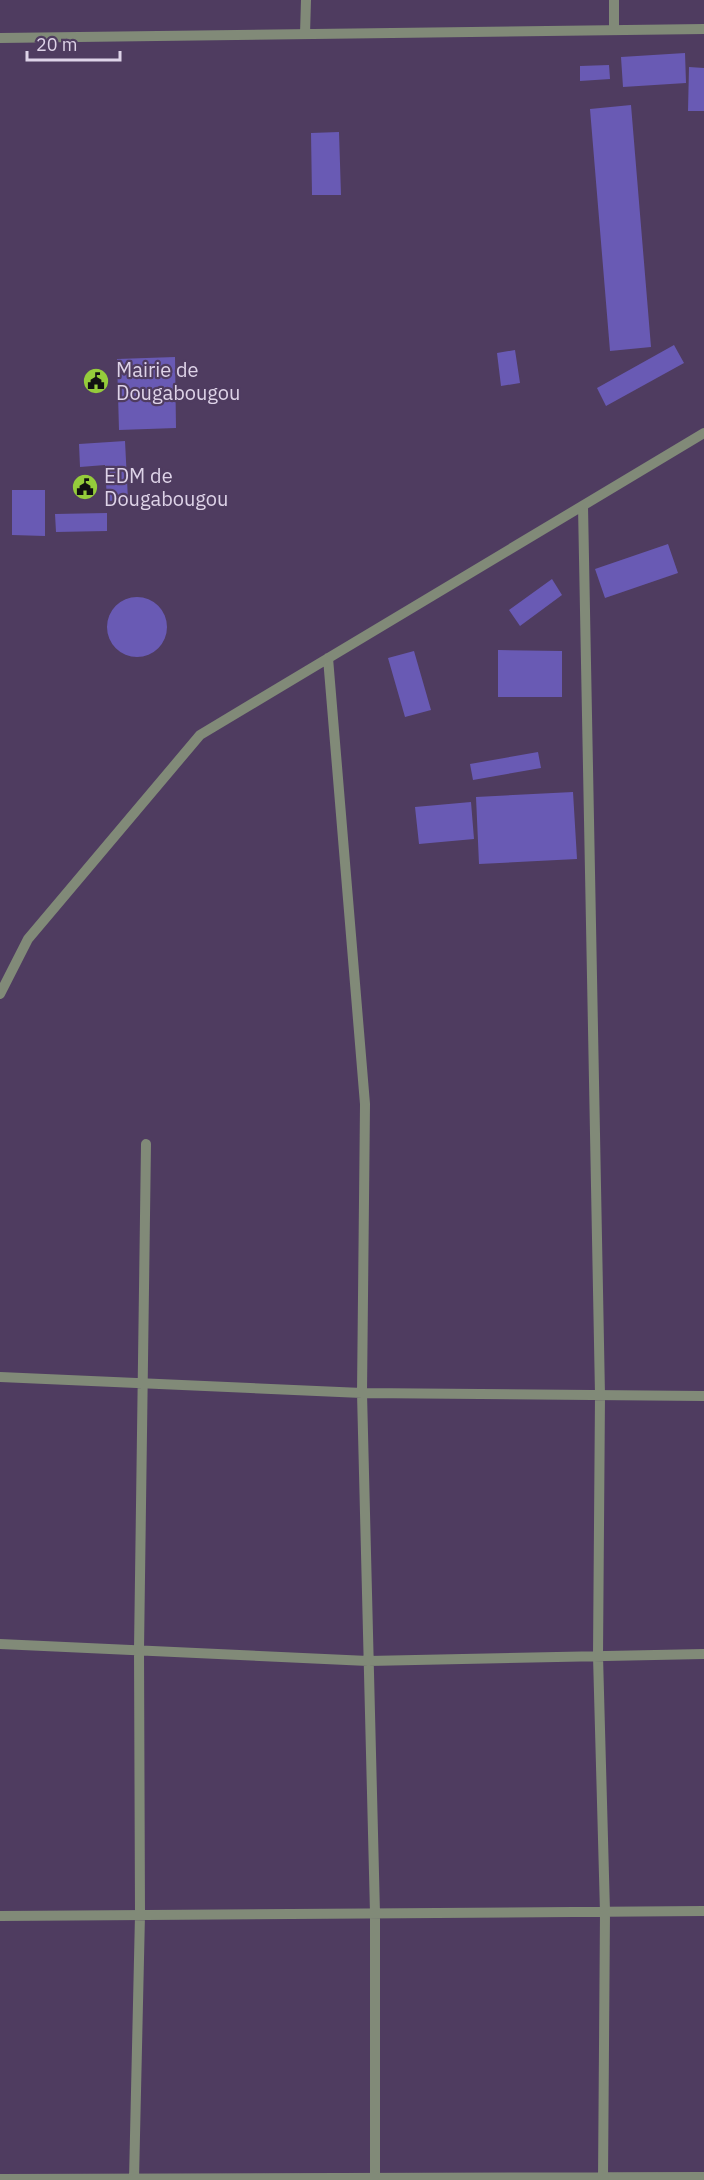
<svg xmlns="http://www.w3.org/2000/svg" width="704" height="2180" font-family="'IBM Plex Sans',sans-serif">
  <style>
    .building { fill: #695ab4 }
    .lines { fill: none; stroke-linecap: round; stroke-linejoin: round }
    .minor { stroke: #818a78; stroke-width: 10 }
    .labels { text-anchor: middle; stroke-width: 4.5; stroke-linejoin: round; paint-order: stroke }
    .poi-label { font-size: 20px; fill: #ded3e8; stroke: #4f3c60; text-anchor: start }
  </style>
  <rect width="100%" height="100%" fill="#4f3c60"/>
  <path class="building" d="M685,53L686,83L623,87L621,57Z
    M609,65L610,79L580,81V66Z
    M689,67L704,68V111H688Z
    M631,105L651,347L610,351L590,109Z
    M339,132L341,195H312L311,133Z
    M674,345L684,363L606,406L597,388Z
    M515,350L520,383L501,386L497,353Z
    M175,357L176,428L119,430L117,359Z
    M125,441L128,500L107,501L105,465L80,467L79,444Z
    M12,490H45V536L12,535Z
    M107,513V531L56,532L55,514Z
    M668,544L678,573L605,598L595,569Z
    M552,579L562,595L520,626L509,610Z
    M107 627a30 30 0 1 1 60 0a30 30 0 1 1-60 0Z
    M498,650L562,651V697H498Z
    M414,651L431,710L405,717L388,658Z
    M538,752L541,768L473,780L470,764Z
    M573,792L577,859L479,864L476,797Z
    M471,802L474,839L419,844L415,807Z"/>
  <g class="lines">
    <path class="minor" d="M614,0V30
      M305,34L306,0
      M0,38L704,29
      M583,506L600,1395L598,1656L605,1912L603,2180
      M328,658L365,1104L362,1393L375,1913V2180
      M0,994L28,939L200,735L704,433
      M0,1377L362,1393L704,1396
      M0,1644L368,1661L704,1654
      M0,1916L704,1911
      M0,2179L704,2177
      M134,2180L140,1915L139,1650L146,1144"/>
  </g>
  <defs>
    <g id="civic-disc" transform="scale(1.35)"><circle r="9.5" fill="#95cc3b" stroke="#4f3c60"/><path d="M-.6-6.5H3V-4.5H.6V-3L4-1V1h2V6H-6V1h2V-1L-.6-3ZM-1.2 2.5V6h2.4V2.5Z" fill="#111"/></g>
  </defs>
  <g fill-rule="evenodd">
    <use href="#civic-disc" x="96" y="381"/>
    <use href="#civic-disc" x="85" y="487"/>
  </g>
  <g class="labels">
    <g class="poi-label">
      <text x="116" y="377">Mairie de<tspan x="116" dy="23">Dougabougou</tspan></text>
      <text x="104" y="483">EDM de<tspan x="104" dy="23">Dougabougou</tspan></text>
    </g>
  </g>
  <path d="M27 51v9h93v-9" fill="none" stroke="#ded3e8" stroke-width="3"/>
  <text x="36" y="51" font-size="18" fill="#ded3e8" stroke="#4f3c60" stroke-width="4.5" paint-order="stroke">20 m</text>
</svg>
